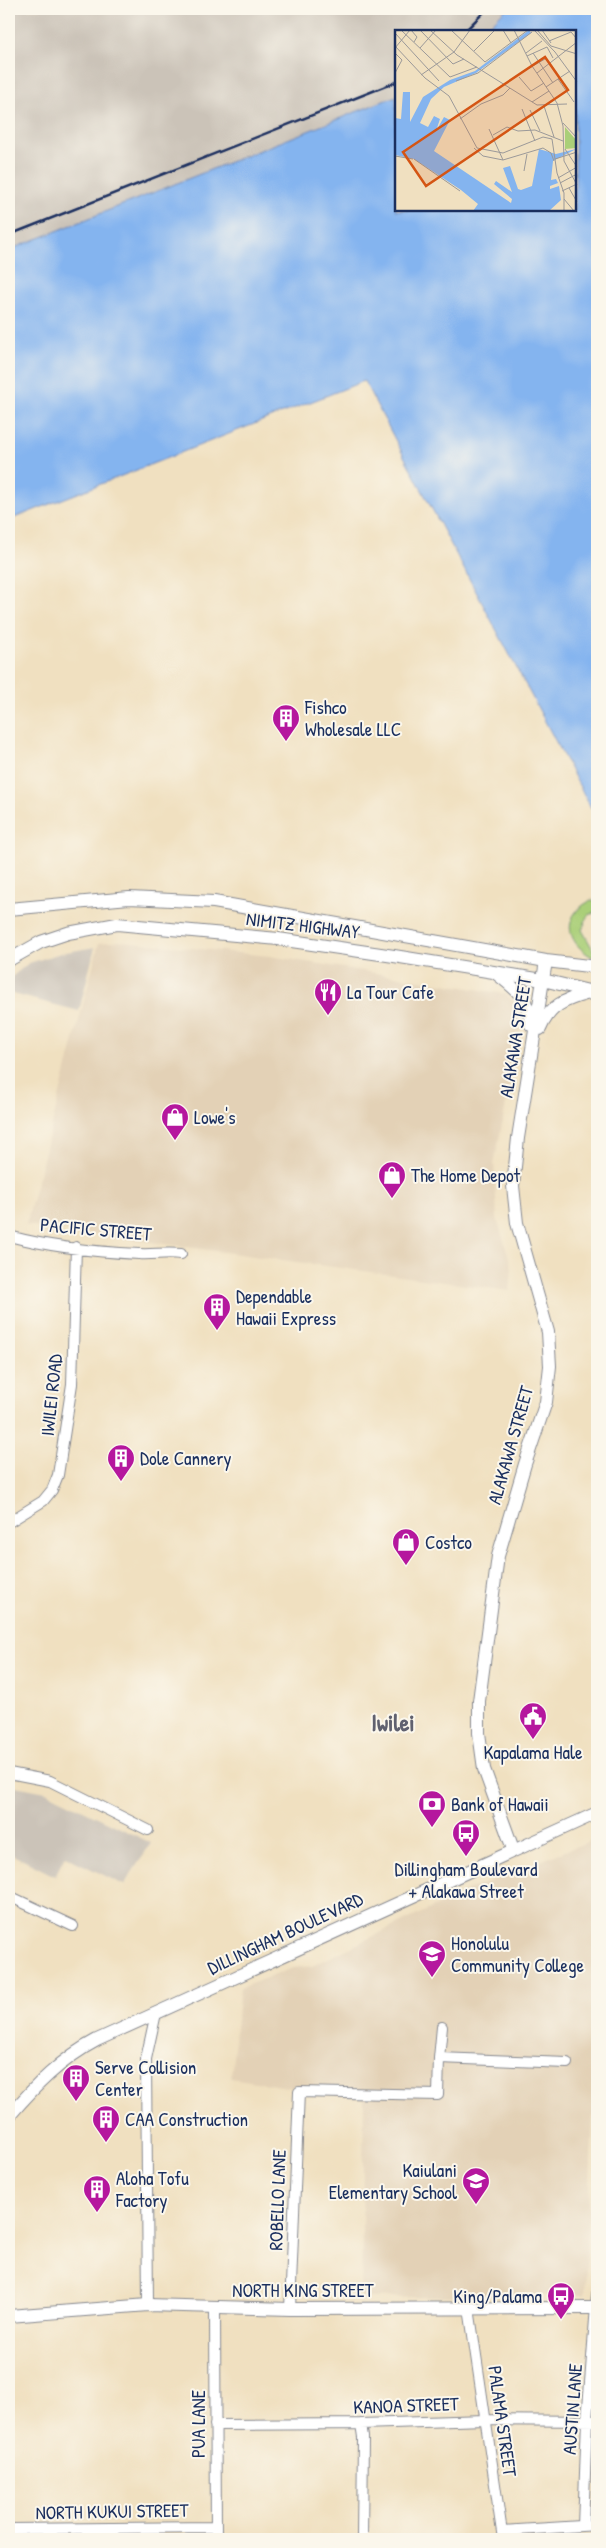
<svg xmlns="http://www.w3.org/2000/svg" width="606" height="2548" font-family="'Patrick Hand',sans-serif">
  <style>
    .built { fill: #e3d1b6 }
    .industrial { fill: #cbc3b8 }
    .green { fill: #aacf78; stroke: #627f6b }
    .water { fill: #84b4ef; stroke: #5072a6 }
    .lines { fill: none; stroke-linecap: round; stroke-linejoin: round }
    .minor-casing { stroke: #86888f; stroke-width: 12 }
    .major-casing { stroke: #86888f; stroke-width: 14 }
    .minor { stroke: #fff; stroke-width: 10 }
    .major { stroke: #fff; stroke-width: 12 }
    .rail { stroke: #1b2f5e; stroke-width: 2.5 }
    .labels { text-anchor: middle; stroke-width: 4; stroke-linejoin: round; paint-order: stroke }
    .poi-label { font-size: 19px; fill: #1b2f5e; stroke: #fbf7ec; text-anchor: start }
    .street-label { font-size: 19px; fill: #1b2f5e; stroke: #fbf7ec }
    .district-label { font-size: 24px; font-weight: bold; fill: #60616f; stroke: #fbf7ec }
    .inset-road { fill: none; stroke: #9b9999; stroke-width: 1 }
    .view { fill: #d45514; fill-opacity: 0.15; stroke: #d45514; stroke-width: 2.5 }
    .inset-edge { fill: none; stroke: #1b2f5e; stroke-width: 2.5 }
  </style>
  <rect width="100%" height="100%" fill="#fbf7ec"/>
  <filter id="ink" filterUnits="userSpaceOnUse"><feTurbulence type="fractalNoise" baseFrequency=".02" numOctaves="2"/><feDisplacementMap in="SourceGraphic" scale="10" xChannelSelector="R" yChannelSelector="G"/><feConvolveMatrix kernelMatrix="1 2 1 2 8 2 1 2 1" color-interpolation-filters="sRGB"/></filter>
  <filter id="wash" filterUnits="userSpaceOnUse"><feTurbulence type="fractalNoise" baseFrequency=".0096" numOctaves="4" result="noise"/><feDisplacementMap in="SourceGraphic" scale="20" xChannelSelector="R" yChannelSelector="G"/><feGaussianBlur stdDeviation="1.12" result="paint"/><feColorMatrix in="noise" values="0 0 0 0 0 0 0 0 0 0 0 0 0 0 0 0 0 1.4 0 .05"/><feComposite in="paint" operator="in"/></filter>
  <g filter="url(#wash)">
    <rect width="100%" height="100%" fill="#f0e0c0"/>
    <path class="built" d="M121,941L269,956L506,994L515,1003L523,1019L494,1164L497,1218L512,1268L510,1291L26,1225L99,943Z
      M597,1838V2115L593,2116L585,2295L361,2298L364,2099L231,2078L240,1988L293,1968L312,1966L471,1889Z"/>
    <path class="industrial" d="M9,9H506L484,31H396V96L9,250Z
      M95,947L79,1011L9,993V979L29,963L61,953Z
      M15,1786L46,1792L151,1843L124,1885L65,1856L55,1876L9,1853Z"/>
    <path class="green" d="M592,900L597,902V912L588,915L582,930L596,955L592,957C564,941 562,914 592,900Z"/>
    <path class="water" d="M506,9H597V587L594,589L597,595V819L364,381L9,520V250L396,96V210H575V31H484Z"/>
  </g>
  <g filter="url(#ink)">
    <g class="lines">
      <g class="minor-casing">
        <path id="minor" d="M9,1236C50,1247 96,1252 139,1254C153,1255 166,1252 181,1254
          M9,1522L43,1501L52,1490L58,1475L72,1384L76,1247
          M9,1773L50,1781L148,1830
          M9,1896L73,1926
          M439,2058L442,2027
          M148,2305L146,2059L156,2013
          M215,2308L216,2539
          M469,2308L503,2539
          M290,2309L299,2092L438,2095L439,2058L567,2063
          M361,2424L363,2437L362,2539
          M215,2425L361,2424L485,2420L597,2421
          M583,2526L587,2420L597,2294
          M9,2529L215,2527
          M502,2531L597,2525"/>
      </g>
      <g class="major-casing">
        <path id="major" d="M9,909L129,898L214,902L546,961L597,967
          M9,960L41,942L68,933L117,924L278,939L394,956L543,980L597,993
          M497,974C518,991 528,997 531,1025
          M540,1029C550,1005 564,1000 589,993
          M513,1849L484,1769L479,1733V1701L498,1556L525,1464L546,1402L550,1366L548,1332L517,1223L513,1186L518,1138L546,961
          M9,2116C35,2086 61,2059 97,2040L597,1813
          M9,2316L148,2305L290,2309L597,2308"/>
      </g>
      <use href="#minor" class="minor"/>
      <use href="#major" class="major"/>
      <path class="rail" d="M465,31L487,9
        M9,235L396,82"/>
    </g>
  </g>
  <defs>
    <g id="building-pin" transform="scale(1.4375)"><path d="M0 17L-7.5 6A9.5 9.5 0 1 1 7.5 6Z" fill="#b5179e" stroke="#fbf7ec"/><path d="M-4-6H4V6H1V3H-1V6H-4ZM-2.5-4.3h1.7v1.8h-1.7ZM.8-4.3h1.7v1.8H.8ZM-2.5-1h1.7V.8h-1.7ZM.8-1h1.7V.8H.8Z" fill="#fff"/></g>
    <g id="restaurant-pin" transform="scale(1.4375)"><path d="M0 17L-7.5 6A9.5 9.5 0 1 1 7.5 6Z" fill="#b5179e" stroke="#fbf7ec"/><path d="M-5-6h1v4h1v-4h1v4h1v-4h1v5L-1.5 .5V6h-2V.5L-5-1ZM5-6V6H3V1.5H1.5Q1.5-4 5-6Z" fill="#fff"/></g>
    <g id="shop-pin" transform="scale(1.4375)"><path d="M0 17L-7.5 6A9.5 9.5 0 1 1 7.5 6Z" fill="#b5179e" stroke="#fbf7ec"/><path d="M-5-2.5h2.3a2.7 3.5 0 0 1 5.4 0H5L5.5 6h-11ZM-1.5-2.5h3a1.5 2.3 0 0 0-3 0Z" fill="#fff"/></g>
    <g id="civic-pin" transform="scale(1.4375)"><path d="M0 17L-7.5 6A9.5 9.5 0 1 1 7.5 6Z" fill="#b5179e" stroke="#fbf7ec"/><path d="M-.6-6.5H3V-4.5H.6V-3L4-1V1h2V6H-6V1h2V-1L-.6-3ZM-1.2 2.5V6h2.4V2.5Z" fill="#fff"/></g>
    <g id="bank-pin" transform="scale(1.4375)"><path d="M0 17L-7.5 6A9.5 9.5 0 1 1 7.5 6Z" fill="#b5179e" stroke="#fbf7ec"/><path d="M-6-4H6V4H-6ZM0-2.3a2.3 2.3 0 1 0 0 4.6a2.3 2.3 0 1 0 0-4.6Z" fill="#fff"/></g>
    <g id="bus-pin" transform="scale(1.4375)"><path d="M0 17L-7.5 6A9.5 9.5 0 1 1 7.5 6Z" fill="#b5179e" stroke="#fbf7ec"/><path d="M-5-6H5V4H4V6H2V4H-2V6H-4V4H-5ZM-3.5-4V0h7V-4ZM-3.5 1.2v1.5H-2V1.2ZM2 1.2v1.5H3.5V1.2Z" fill="#fff"/></g>
    <g id="university-pin" transform="scale(1.4375)"><path d="M0 17L-7.5 6A9.5 9.5 0 1 1 7.5 6Z" fill="#b5179e" stroke="#fbf7ec"/><path d="M0-5L7-2L0 1L-7-2ZM-4 1L0 2.5L4 1V4Q0 6-4 4Z" fill="#fff"/></g>
    <g id="school-pin" transform="scale(1.4375)"><path d="M0 17L-7.5 6A9.5 9.5 0 1 1 7.5 6Z" fill="#b5179e" stroke="#fbf7ec"/><path d="M0-5L7-2L0 1L-7-2ZM-4 1L0 2.5L4 1V4Q0 6-4 4Z" fill="#fff"/></g>
  </defs>
  <g fill-rule="evenodd">
    <use href="#building-pin" x="286" y="718"/>
    <use href="#restaurant-pin" x="328" y="992"/>
    <use href="#shop-pin" x="175" y="1117"/>
    <use href="#shop-pin" x="392" y="1175"/>
    <use href="#building-pin" x="217" y="1307"/>
    <use href="#building-pin" x="121" y="1458"/>
    <use href="#shop-pin" x="406" y="1542"/>
    <use href="#civic-pin" x="533" y="1716"/>
    <use href="#bank-pin" x="432" y="1804"/>
    <use href="#bus-pin" x="466" y="1833"/>
    <use href="#university-pin" x="432" y="1954"/>
    <use href="#building-pin" x="76" y="2078"/>
    <use href="#building-pin" x="106" y="2119"/>
    <use href="#school-pin" x="476" y="2181"/>
    <use href="#building-pin" x="97" y="2189"/>
    <use href="#bus-pin" x="561" y="2296"/>
  </g>
  <g class="labels">
    <g class="poi-label">
      <text x="305" y="714">Fishco<tspan x="305" dy="22">Wholesale LLC</tspan></text>
      <text x="347" y="999">La Tour Cafe</text>
      <text x="194" y="1124">Lowe's</text>
      <text x="411" y="1182">The Home Depot</text>
      <text x="236" y="1303">Dependable<tspan x="236" dy="22">Hawaii Express</tspan></text>
      <text x="140" y="1465">Dole Cannery</text>
      <text x="425" y="1549">Costco</text>
      <text x="533" y="1759" text-anchor="middle">Kapalama Hale</text>
      <text x="451" y="1811">Bank of Hawaii</text>
      <text x="466" y="1876" text-anchor="middle">Dillingham Boulevard<tspan x="466" dy="22">+ Alakawa Street</tspan></text>
      <text x="451" y="1950">Honolulu<tspan x="451" dy="22">Community College</tspan></text>
      <text x="95" y="2074">Serve Collision<tspan x="95" dy="22">Center</tspan></text>
      <text x="125" y="2126">CAA Construction</text>
      <text x="457" y="2177" text-anchor="end">Kaiulani<tspan x="457" dy="22">Elementary School</tspan></text>
      <text x="116" y="2185">Aloha Tofu<tspan x="116" dy="22">Factory</tspan></text>
      <text x="542" y="2303" text-anchor="end">King/Palama</text>
    </g>
    <g class="street-label">
      <text transform="translate(303 925) rotate(7)" y="7">NIMITZ HIGHWAY</text>
      <text transform="translate(515 1037) rotate(-81)" y="7">ALAKAWA STREET</text>
      <text transform="translate(96 1229) rotate(5)" y="7">PACIFIC STREET</text>
      <text transform="translate(51 1395) rotate(-84)" y="7">IWILEI ROAD</text>
      <text transform="translate(510 1445) rotate(-74)" y="7">ALAKAWA STREET</text>
      <text transform="translate(285 1933) rotate(-25)" y="7">DILLINGHAM BOULEVARD</text>
      <text transform="translate(277 2200) rotate(-88)" y="7">ROBELLO LANE</text>
      <text x="303" y="2297">NORTH KING STREET</text>
      <text transform="translate(406 2405) rotate(-2)" y="7">KANOA STREET</text>
      <text transform="translate(572 2409) rotate(-86)" y="7">AUSTIN LANE</text>
      <text transform="translate(503 2421) rotate(82)" y="7">PALAMA STREET</text>
      <text transform="translate(198 2424) rotate(-90)" y="7">PUA LANE</text>
      <text transform="translate(112 2511) rotate(-1)" y="7">NORTH KUKUI STREET</text>
    </g>
    <g class="district-label">
      <text x="393" y="1731">Iwilei</text>
    </g>
  </g>
  <g transform="translate(395 30)">
    <rect width="181" height="181" fill="#f0e0c0"/>
    <path d="M170,97L181,110V118L170,119Z" fill="#aacf78"/>
    <path d="M134,0L136,3L81,43L49,57L36,69L25,93L33,97L39,86L45,89L41,101L49,87L55,90L39,121L116,173L117,169L99,154L101,151L117,162L108,138L115,136L123,159L126,160L137,156L144,119L161,124L181,119L158,131L156,150L161,149L163,153L155,156V159L164,156L166,170L154,181H78L83,174L66,160L19,129L0,125V88L6,89L8,62H15V92L28,67L55,50L80,41Z" fill="#84b4ef"/>
    <path class="inset-road" d="M6,0L55,47L82,37M16,0L22,7L19,12M25,0L58,34L69,29M35,0L62,25L142,75L172,74M56,0L90,32L133,0M108,0L116,13M119,0L137,36L162,73L168,96L169,131L182,155M139,0L160,22L182,52M142,0L156,16L182,24M147,0L156,13M0,3L44,51M154,11L176,2L182,9M0,16L30,48L54,66L82,118L108,123L148,107L157,109L162,143L169,163V181M0,18L15,0M25,18L41,0M79,21L100,0M59,22L75,0M0,23L7,30L0,43M131,23L147,11M138,23L158,53M132,26L152,17L158,28M129,41L150,29M142,43L182,12M26,45L59,22M124,47L136,61L149,53M163,49L179,72M61,51L83,43L137,2M151,57L175,41M137,72L154,61M149,76L159,107M127,79L140,111M135,80L145,101M65,89L86,74L108,65L115,58M168,93L182,108M94,99L108,130M98,105L112,97L123,101L140,100L168,111M79,118L88,126L108,130L148,118L156,123L159,131M170,119L182,137M0,126L18,129M19,129L65,161M160,129L182,122M129,141L132,124M163,148L182,137M165,153L182,144M174,158L182,172M167,161L182,154M169,169L179,181"/>
    <path class="view" d="M150,27L173,60L31,156L8,122Z"/>
    <rect width="181" height="181" class="inset-edge"/>
  </g>
  <rect width="606" height="2548" fill="none" stroke="#fbf7ec" stroke-width="30"/>
</svg>
